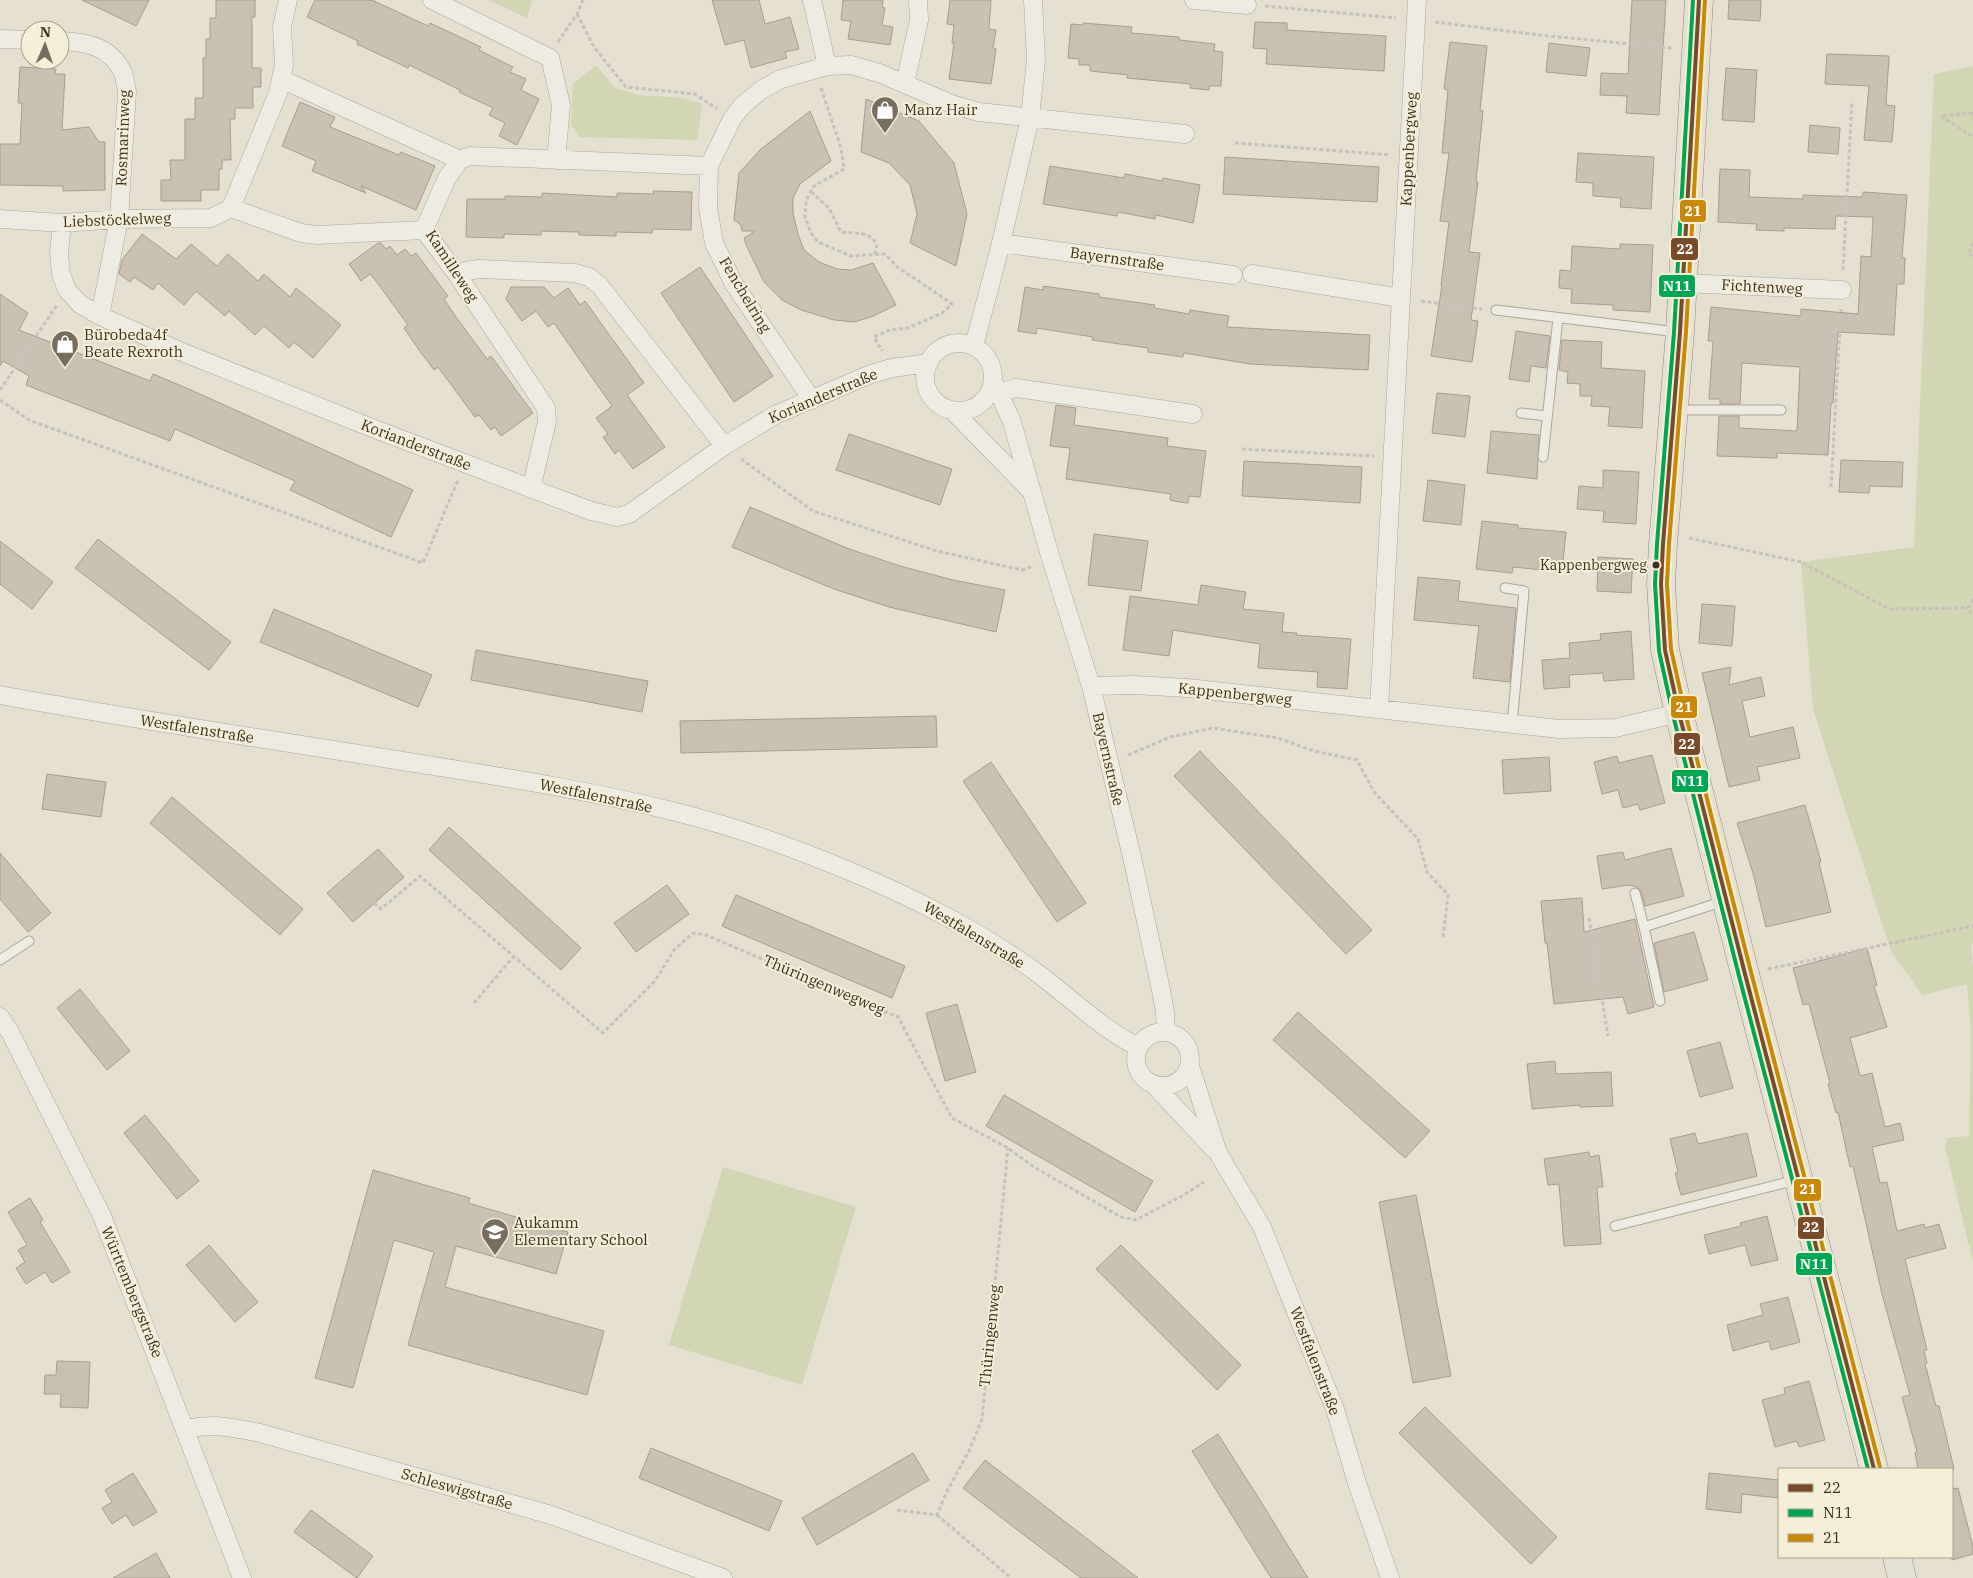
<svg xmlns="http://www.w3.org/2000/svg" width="1973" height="1578" font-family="'IBM Plex Serif',serif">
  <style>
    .green { fill: #d2d6b3 }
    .building { fill: #cac0b1; stroke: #a69c8f }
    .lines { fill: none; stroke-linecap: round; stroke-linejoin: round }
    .service-casing { stroke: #aba598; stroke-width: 11 }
    .minor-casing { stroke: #aba598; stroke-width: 19 }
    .primary-casing { stroke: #908b7f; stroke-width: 29 }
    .path { stroke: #c6c2b8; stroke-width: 3; stroke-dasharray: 4 2.5; stroke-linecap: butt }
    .service { stroke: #eeebe2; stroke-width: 9 }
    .minor { stroke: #eeebe2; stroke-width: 18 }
    .primary { stroke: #e5e1d3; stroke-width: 28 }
    .bus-1-casing { stroke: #f6efd7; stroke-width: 8 }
    .bus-2-casing { stroke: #f6efd7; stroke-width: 8 }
    .bus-3-casing { stroke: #f6efd7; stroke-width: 8 }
    .bus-1 { stroke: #7a4b2a; stroke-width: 4 }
    .bus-2 { stroke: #00a651; stroke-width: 4 }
    .bus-3 { stroke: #c88808; stroke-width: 4 }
    .bus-dot { fill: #3a2f20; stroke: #f6efd7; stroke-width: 2 }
    .labels { text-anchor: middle; stroke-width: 4; stroke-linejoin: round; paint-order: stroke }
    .bus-label { font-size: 14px; fill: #3a2f20; stroke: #f6efd7; text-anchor: end }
    .poi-label { font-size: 15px; fill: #3a2f20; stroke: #f6efd7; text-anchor: start }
    .street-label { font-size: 15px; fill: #3a2f20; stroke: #f6efd7 }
    .line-badge { stroke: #f6efd7; stroke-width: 2 }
    .badge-label { font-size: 14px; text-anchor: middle; font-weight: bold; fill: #fff }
  </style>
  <rect width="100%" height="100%" fill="#e5e0d0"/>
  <path class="green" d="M489,0H532L527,18Z
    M596,65L615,88L639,95L683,98L702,104L697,140L580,137L571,125L573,84Z
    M1973,66V942L1971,947L1973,967V1262L1945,1147L1947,1138L1969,1136L1971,1031L1967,984L1922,995L1891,951L1813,709L1801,562L1914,547L1934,74Z
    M723,1167L856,1207L802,1385L669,1345Z"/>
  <path class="building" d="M82,0H149L136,26Z
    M216,0H255V17H252V68H261V87H253V108H235V119H230L231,160H222V169H219V190H201V201H161V180H171L170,160H185V119H195V98H203V58L206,57V39H210V18H216Z
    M315,0H372L428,26L430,23L481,47L479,50L513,67L510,72L526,79L521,90L539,99L517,145L499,136L505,123L489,115L493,108L459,92L460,90L409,65L408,68L357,44L358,41L307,17Z
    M712,0H759L765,24L790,17L799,49L785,52L787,58L751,68L744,40L725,45Z
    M843,0H883L882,7L885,8L882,25L893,27L890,45L848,39L851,21L841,20Z
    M950,0H991L989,29L996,30L993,48L996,49L991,84L949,79L954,43H952L954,25L947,24Z
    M1632,0H1666L1659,115L1626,113L1627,96L1600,95L1601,73L1628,74Z
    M1729,0H1761L1760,21L1728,19Z
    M1255,22L1287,23V30L1386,36L1384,71L1266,64L1267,49L1253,48Z
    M1083,23L1132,27L1131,33L1179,37V40L1215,44L1214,51L1223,52L1221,86H1209V90L1190,88L1191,84L1127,78L1128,75L1090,71V65H1079V59L1068,58L1071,24L1083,25Z
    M1450,42L1487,46L1480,110L1483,111L1476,182H1478L1469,252L1480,253L1471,320L1478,321L1472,362L1431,356L1442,285H1441L1449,222L1440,221L1449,153H1442L1448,90L1444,89Z
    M1549,43L1590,48L1586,76L1546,72Z
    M1827,54L1889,56L1886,105L1895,106L1892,142L1864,140L1869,86L1825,84Z
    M20,67L56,69L55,74H65L62,130L89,127L99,142H105V190L63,191V186L0,185V144H20L22,103H18Z
    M1726,68L1757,70L1754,122L1722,120Z
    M866,99L919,121L954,163L967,214L956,266L910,243L917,214L910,185L889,163L861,152Z
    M300,102L335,117L330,127L399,155L401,152L435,166L416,210L361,186L366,193L312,171L316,161L282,146Z
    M810,111L831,161L800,184L793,198V213L798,234L804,250L819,262L837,269L851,270L873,263L896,305L871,317L854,322L834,320L801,310L782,300L764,282L747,247L744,238L755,231H742L741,225L734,220L739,173L761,149Z
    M1810,125L1840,128L1838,154L1808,152Z
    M1578,153L1654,157L1651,209L1620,207L1621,198L1593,196V183L1576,182Z
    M1225,157L1379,167L1377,202L1223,194Z
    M1050,166L1124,178L1125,174L1162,181L1163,178L1200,185L1193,223L1156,215L1155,219L1118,212L1117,216L1043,204Z
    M1720,169L1750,170L1749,197L1803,199V195L1862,197L1863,192L1907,195L1902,258H1905L1904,284H1897L1894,335L1838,332L1833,403H1831L1828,455L1777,453V458L1717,456L1719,416H1739V428L1797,431L1800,367L1742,363L1740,404H1720V399H1709L1713,341H1708L1711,307L1801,316V309L1858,314L1861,256L1871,257L1873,217L1836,216L1835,229L1784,228V231L1756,230L1757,224L1718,222Z
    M653,191L692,192L691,230L653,229L652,233L616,232V236L579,235V232L541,231V235L504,234V238L466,237L467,199H505V196L542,197V193L617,197V193L654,194Z
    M142,234L176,259L191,244L217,266L228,254L258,281L264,274L290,297L296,288L341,325L313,358L294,342L289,348L264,326L255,335L229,311L225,316L196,291L184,305L158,283L153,290L134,277L130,282L119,274L122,260Z
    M378,243H381L386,249L390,246L397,255L405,249L411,256L416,253L448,296L444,299L456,317L487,359L491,356L533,413L501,436L495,427L491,430L479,415L475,417L438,367L434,370L419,350L404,328L408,325L376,281L370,274L361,281L349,264Z
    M1620,244L1653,245L1650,312L1613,310V305L1571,303L1572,289L1559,288L1560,270L1571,271L1572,246L1620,249Z
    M700,267L773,376L734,402L661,293Z
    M1043,286L1099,294V297L1155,305L1154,308L1172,311L1189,314L1190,310L1229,316L1227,327L1370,335L1368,370L1250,364L1184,353L1183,357L1148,352V348L1092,340L1093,337L1037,328L1036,334L1018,331L1025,287L1043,290Z
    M511,287H544L554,298L568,288L580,305L585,301L644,383L627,395L665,447L633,469L619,450L615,454L603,437L608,434L596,418L612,406L554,323L548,327L536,311L522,321L506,299Z
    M0,294L28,313L19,330L150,381L153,374L191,390L413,490L391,537L290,490L295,481L175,429L170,441L26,385L29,376L3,361L0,366Z
    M1516,331L1550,336L1546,368L1531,366L1529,382L1509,379Z
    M1562,340L1602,342L1601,368L1645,371L1642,428L1608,426L1610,407L1591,406L1592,396H1580V384L1567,383L1568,372L1559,370Z
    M1437,393L1470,396L1465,437L1432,433Z
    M1056,405L1076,408L1074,425L1168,438L1167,446L1206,451L1200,497L1189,496L1188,503L1179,502L1170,500L1171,494L1066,479L1070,448L1050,446Z
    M1491,431L1539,435L1537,479L1487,473Z
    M849,434L952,469L940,505L836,470Z
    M1841,460L1903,462L1902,487L1870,486L1869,493L1839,492Z
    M1244,461L1362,467L1360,503L1242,496Z
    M1603,470L1639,472L1636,524L1603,522L1604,511L1577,509L1579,486L1603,488Z
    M1428,480L1465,485L1461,525L1423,521Z
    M750,507L849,549L900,566L953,580L1005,590L996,632L889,607L834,589L732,547Z
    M1482,521L1518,525V528L1566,532L1562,572L1513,567L1512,573L1476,569Z
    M1094,534L1148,541L1141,591L1088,585Z
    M98,539L231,642L209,670L75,568Z
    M0,541L53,582L32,609L0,584Z
    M1598,557L1633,559L1631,593L1597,591Z
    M1418,577L1460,581L1458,601L1516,608L1510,682L1473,678L1479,626L1414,620Z
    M1201,585L1246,592L1243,609L1284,613L1282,632L1297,633L1296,635L1351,639L1347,689L1317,687L1318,672L1258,668L1260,644L1173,630L1169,656L1123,650L1130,596L1198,605Z
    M1702,604L1735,606L1732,646L1699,643Z
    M274,609L432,675L418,707L260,642Z
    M1631,631L1634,679L1604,681L1603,673L1569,675L1570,687L1544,689L1542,660L1570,658L1569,643L1601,640L1600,634Z
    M476,650L648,681L642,712L471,680Z
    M1731,667L1729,685L1761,677L1765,696L1742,701L1750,737L1793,727L1800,758L1757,767L1760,780L1729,787L1702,673Z
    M936,716L937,747L681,753L680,721Z
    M1200,751L1372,930L1346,954L1174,776Z
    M1652,755L1665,803L1640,810L1638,804L1623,808L1618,790L1602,794L1594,762L1617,756L1619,763Z
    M1549,757L1551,791L1504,794L1502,760Z
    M991,762L1086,903L1057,922L963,781Z
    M47,774L106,782L101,817L42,809Z
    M172,797L303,909L280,935L150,823Z
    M1805,805L1821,862L1819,863L1831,912L1766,927L1753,873L1737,823Z
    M449,827L581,948L561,970L429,850Z
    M1671,848L1684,896L1645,906L1641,891L1637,887L1629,885L1602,889L1597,856L1623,852L1625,860Z
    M378,849L404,877L353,922L327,893Z
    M0,853L51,913L28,932L0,899Z
    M667,885L689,914L636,952L614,923Z
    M736,895L905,966L892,998L722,926Z
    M1582,898L1584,932L1635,919L1654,1007L1628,1014L1623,997L1554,1004L1547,943H1545L1541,901Z
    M1694,932L1708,980L1664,992L1654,943Z
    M1867,948L1877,985L1874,986L1887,1027L1850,1038L1860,1076L1872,1073L1885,1127L1900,1123L1904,1140L1872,1147L1880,1183L1887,1182L1897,1231L1924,1224L1925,1228L1939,1224L1946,1248L1905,1259L1927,1350L1924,1351L1927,1363L1925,1364L1936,1406H1939L1954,1469H1918L1915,1453L1917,1452L1902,1397L1910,1395L1882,1294L1853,1166L1850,1167L1838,1112L1836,1113L1828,1084L1830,1083L1809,1004L1803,1005L1793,968Z
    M80,989L130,1051L107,1070L57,1008Z
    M957,1004L976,1072L945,1081L926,1013Z
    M1298,1012L1430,1131L1405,1158L1273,1040Z
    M1720,1042L1733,1088L1700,1097L1687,1051Z
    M1555,1061L1556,1074L1611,1072L1613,1106L1580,1107V1105L1532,1109L1527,1064Z
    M1004,1095L1153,1181L1135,1212L986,1126Z
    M145,1115L199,1181L177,1199L124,1133Z
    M1695,1133L1698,1144L1747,1133L1757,1176L1681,1195L1675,1173L1678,1172L1670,1139Z
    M1589,1152L1590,1157L1599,1155L1603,1187H1597L1601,1244L1564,1246L1559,1184L1548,1185L1544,1159Z
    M373,1170L470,1198L468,1203L568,1232L556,1274L456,1246L445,1287L604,1331L587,1395L408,1345L434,1252L394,1240L353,1388L315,1378Z
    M1416,1195L1451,1376L1413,1383L1379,1202Z
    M30,1198L43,1220L40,1222L70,1272L52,1283L45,1272L26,1284L16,1268L25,1262L18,1250L27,1245L8,1212Z
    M1767,1216L1778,1260L1751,1266L1745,1245L1709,1254L1704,1235L1741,1226L1740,1223Z
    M209,1245L258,1302L235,1322L186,1265Z
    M1121,1245L1241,1365L1217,1390L1096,1269Z
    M1788,1297L1800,1342L1771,1350L1769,1341L1733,1351L1727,1325L1763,1315L1760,1304Z
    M57,1361L90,1362L88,1408L60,1407L61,1394H44L45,1375H56Z
    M1809,1381L1825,1440L1799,1447L1797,1441L1775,1447L1762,1400L1785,1394L1784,1388Z
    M1425,1407L1557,1537L1531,1564L1399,1433Z
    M1218,1434L1263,1505L1308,1578H1271L1236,1522L1192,1451Z
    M651,1448L782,1501L769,1531L639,1478Z
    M913,1453L929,1480L817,1545L802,1518Z
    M985,1460L1055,1514L1138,1578H1081L1020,1532L963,1488Z
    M133,1473L157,1512L133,1526L126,1515L112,1524L102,1508L112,1502L105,1490Z
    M1709,1473L1779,1480V1498L1742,1494L1741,1513L1706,1509Z
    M1958,1488L1973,1546V1554L1952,1560V1489Z
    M311,1510L373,1556L357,1578L294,1532Z
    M156,1553L170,1578H113Z"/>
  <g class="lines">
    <g class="service-casing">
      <path id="service" d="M1496,310L1677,332
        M1676,410H1781
        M1521,413L1547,416
        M1543,457L1558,318
        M1505,588L1524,591L1512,725
        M1635,893L1644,927
        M0,960L29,941
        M1660,1001L1644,927L1724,901
        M1615,1226L1796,1180"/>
    </g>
    <g class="minor-casing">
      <path id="minor" d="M432,0L550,58L561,105L556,160
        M812,0L827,66
        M1194,0L1247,5
        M0,39L30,40
        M60,41C86,42 111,46 123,73C125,78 126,86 127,92L119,219L100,316
        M281,79L460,160
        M905,83L919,20L918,0
        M231,208L301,233L317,235L424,230
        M0,219L62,223L119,219L211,218L231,208L278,93L284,65L282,27L288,0
        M62,223L59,253L61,274L67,290L80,304L100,316L182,352L372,428L591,511L617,517L629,514L724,446L775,415L871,374L892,368L929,363
        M1001,243L1233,275
        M1252,274L1401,298
        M458,276L466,271L479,269L575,273L589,277L600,286L724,446
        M1682,283L1842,290
        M925 377a34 34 0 1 1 68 0a34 34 0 1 1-68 0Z
        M974,346L1001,243L1030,118L1036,59L1033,0
        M993,382L999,393L1012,422L1051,559L1091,686L1132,857L1161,990L1165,1012L1166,1032
        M999,393L1016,388L1193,414
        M812,400L734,284L714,243L708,207L709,166L732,119L742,106L761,90L781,79L827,66L851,65L879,73L954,105L979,112L1185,134
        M952,410L1030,490
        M531,489L547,422L546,408L458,276L424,230L447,178L460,160L470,156L709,166
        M1091,686L1134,685L1187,688L1559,729L1615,728L1679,713
        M0,695C128,718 256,738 384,758C482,774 580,788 676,812C737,827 797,849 854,873C917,899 986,935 1040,975C1073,1000 1102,1029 1138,1047
        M1379,709L1417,0
        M0,1017L10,1032L102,1216L242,1578
        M1136 1059a27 27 0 1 1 54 0a27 27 0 1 1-54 0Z
        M1190,1066L1218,1153L1262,1227L1335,1409L1357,1483L1390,1578
        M1155,1086L1214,1149
        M186,1429C213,1423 229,1427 256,1432L551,1515L723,1578"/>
    </g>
    <g class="primary-casing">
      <path id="primary" d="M1699,0L1680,332L1663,544L1661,584L1665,650L1679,713L1745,974L1874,1469
        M1897,1557L1902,1578"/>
    </g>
    <path class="path" d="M1265,6L1396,18
      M577,14L594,47L626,87L695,94L717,109
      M1435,22L1539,35L1672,48
      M558,42L577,14L583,0
      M821,88L841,148L844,169L814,186L806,201L805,217L811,233L818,242L851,256L885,254L896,266L952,304L942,313L908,328L890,330L874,337L882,351
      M1973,113L1941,116L1973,137
      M1235,143L1390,155
      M811,192L829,208L841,232C857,234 867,230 877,244L875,255
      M1973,243L1968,254L1973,256
      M1843,270L1852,101
      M1421,301L1482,309
      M0,390L57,305
      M0,400L29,420L423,563L458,480
      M1242,449L1374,456
      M741,459L813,511L937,551L1022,570L1034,566
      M1831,487L1841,309
      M1689,538L1801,562L1889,609L1968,608
      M1973,599L1968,608L1973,616
      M1128,755L1170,737L1213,728L1278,738L1314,751L1357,760L1374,792L1418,839L1427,872L1448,895L1443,938
      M374,903L381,909L420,876L603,1033L655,981L674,950L693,933L706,935L898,1017L952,1118L1008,1148L1034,1167L1121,1217L1136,1220L1182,1196L1204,1182
      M1589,918L1608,1036
      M1768,969L1973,926
      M474,1003L514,956
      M897,1510L937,1515L946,1493L969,1451L982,1419L1008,1148
      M937,1515L1011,1578"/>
    <use href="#service" class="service"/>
    <use href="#minor" class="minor"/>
    <use href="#primary" class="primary"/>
    <g class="bus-1-casing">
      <path id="bus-1" d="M1699,0L1680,332L1663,544L1661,584L1665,650L1679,713L1745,974L1874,1469"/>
    </g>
    <g class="bus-2-casing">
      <path id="bus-2" d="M1693,0L1674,332L1657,544L1655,584L1659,651L1673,715L1739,976L1868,1469"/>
    </g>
    <g class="bus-3-casing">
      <path id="bus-3" d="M1705,0L1686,332L1669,544L1667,584L1671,649L1685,712L1751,972L1880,1467"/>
    </g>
    <use href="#bus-1" class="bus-1"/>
    <use href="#bus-2" class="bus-2"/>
    <use href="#bus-3" class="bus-3"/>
  </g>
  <defs>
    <g id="shop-pin" transform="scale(1.4375)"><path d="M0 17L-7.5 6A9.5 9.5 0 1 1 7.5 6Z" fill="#766d5e" stroke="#f6efd7"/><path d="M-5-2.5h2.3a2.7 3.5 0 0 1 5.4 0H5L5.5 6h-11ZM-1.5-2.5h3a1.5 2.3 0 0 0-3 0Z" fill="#fff"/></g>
    <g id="school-pin" transform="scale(1.4375)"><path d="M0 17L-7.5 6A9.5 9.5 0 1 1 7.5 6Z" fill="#766d5e" stroke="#f6efd7"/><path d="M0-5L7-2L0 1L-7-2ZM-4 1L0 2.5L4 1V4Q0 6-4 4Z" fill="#fff"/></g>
  </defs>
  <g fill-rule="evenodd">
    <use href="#shop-pin" x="885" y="110"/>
    <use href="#shop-pin" x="65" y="344"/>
    <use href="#school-pin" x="495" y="1232"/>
  </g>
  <circle class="bus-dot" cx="1656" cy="565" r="4.5"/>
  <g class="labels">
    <g class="bus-label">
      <text x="1647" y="570">Kappenbergweg</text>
    </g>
    <g class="poi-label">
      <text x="904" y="115">Manz Hair</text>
      <text x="84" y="340">Bürobeda4f<tspan x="84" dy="17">Beate Rexroth</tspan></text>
      <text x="514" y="1228">Aukamm<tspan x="514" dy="17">Elementary School</tspan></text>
    </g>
    <g class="street-label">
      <text transform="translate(123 138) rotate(-88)" y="5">Rosmarinweg</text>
      <text transform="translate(1409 149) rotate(-87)" y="5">Kappenbergweg</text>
      <text transform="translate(117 220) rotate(-2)" y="5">Liebstöckelweg</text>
      <text transform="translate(1117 259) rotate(8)" y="5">Bayernstraße</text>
      <text transform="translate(452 266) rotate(57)" y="5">Kamilleweg</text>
      <text transform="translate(1762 287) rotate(3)" y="5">Fichtenweg</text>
      <text transform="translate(745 295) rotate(59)" y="5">Fenchelring</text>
      <text transform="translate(823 396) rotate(-23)" y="5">Korianderstraße</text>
      <text transform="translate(416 445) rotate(21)" y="5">Korianderstraße</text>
      <text transform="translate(1235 694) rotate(6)" y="5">Kappenbergweg</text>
      <text transform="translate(197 729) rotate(9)" y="5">Westfalenstraße</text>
      <text transform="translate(1108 759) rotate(77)" y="5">Bayernstraße</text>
      <text transform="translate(596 796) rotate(12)" y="5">Westfalenstraße</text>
      <text transform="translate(974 935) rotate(31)" y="5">Westfalenstraße</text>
      <text transform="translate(824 985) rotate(23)" y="5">Thüringenwegweg</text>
      <text transform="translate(132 1292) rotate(68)" y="5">Württembergstraße</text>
      <text transform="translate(990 1336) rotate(-84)" y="5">Thüringenweg</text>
      <text transform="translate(1315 1361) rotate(69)" y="5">Westfalenstraße</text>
      <text transform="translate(457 1489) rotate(16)" y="5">Schleswigstraße</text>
    </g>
  </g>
  <g class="line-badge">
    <rect x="1679" y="199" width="28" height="24" rx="5" fill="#c88808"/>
    <rect x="1670" y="237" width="29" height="24" rx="5" fill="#7a4b2a"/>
    <rect x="1658" y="274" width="38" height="24" rx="5" fill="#00a651"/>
    <rect x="1670" y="695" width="28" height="24" rx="5" fill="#c88808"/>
    <rect x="1673" y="732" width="28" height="24" rx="5" fill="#7a4b2a"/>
    <rect x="1671" y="769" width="38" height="24" rx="5" fill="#00a651"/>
    <rect x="1793" y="1178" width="29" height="24" rx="5" fill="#c88808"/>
    <rect x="1797" y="1216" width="28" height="24" rx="5" fill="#7a4b2a"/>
    <rect x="1795" y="1252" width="38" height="24" rx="5" fill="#00a651"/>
  </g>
  <g class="badge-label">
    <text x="1693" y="216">21</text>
    <text x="1685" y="254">22</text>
    <text x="1677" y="291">N11</text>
    <text x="1684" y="712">21</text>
    <text x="1687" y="749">22</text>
    <text x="1690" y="786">N11</text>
    <text x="1808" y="1194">21</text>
    <text x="1811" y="1232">22</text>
    <text x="1814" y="1269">N11</text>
  </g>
  <rect x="1778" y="1468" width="175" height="90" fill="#f6efd7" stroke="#aba28e"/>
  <rect x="1788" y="1484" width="25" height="8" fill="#7a4b2a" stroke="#aba28e"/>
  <text x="1823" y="1493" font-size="15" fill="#3a2f20">22</text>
  <rect x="1788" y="1509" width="25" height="8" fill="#00a651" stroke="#aba28e"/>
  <text x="1823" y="1518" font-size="15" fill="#3a2f20">N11</text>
  <rect x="1788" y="1534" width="25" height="8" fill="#c88808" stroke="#aba28e"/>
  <text x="1823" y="1543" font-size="15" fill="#3a2f20">21</text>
  <g transform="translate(45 45) rotate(2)"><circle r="24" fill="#f6efd7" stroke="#aba28e"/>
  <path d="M0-4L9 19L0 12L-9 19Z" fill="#766d5e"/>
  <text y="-8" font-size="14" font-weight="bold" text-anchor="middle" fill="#3a2f20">N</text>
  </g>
</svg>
